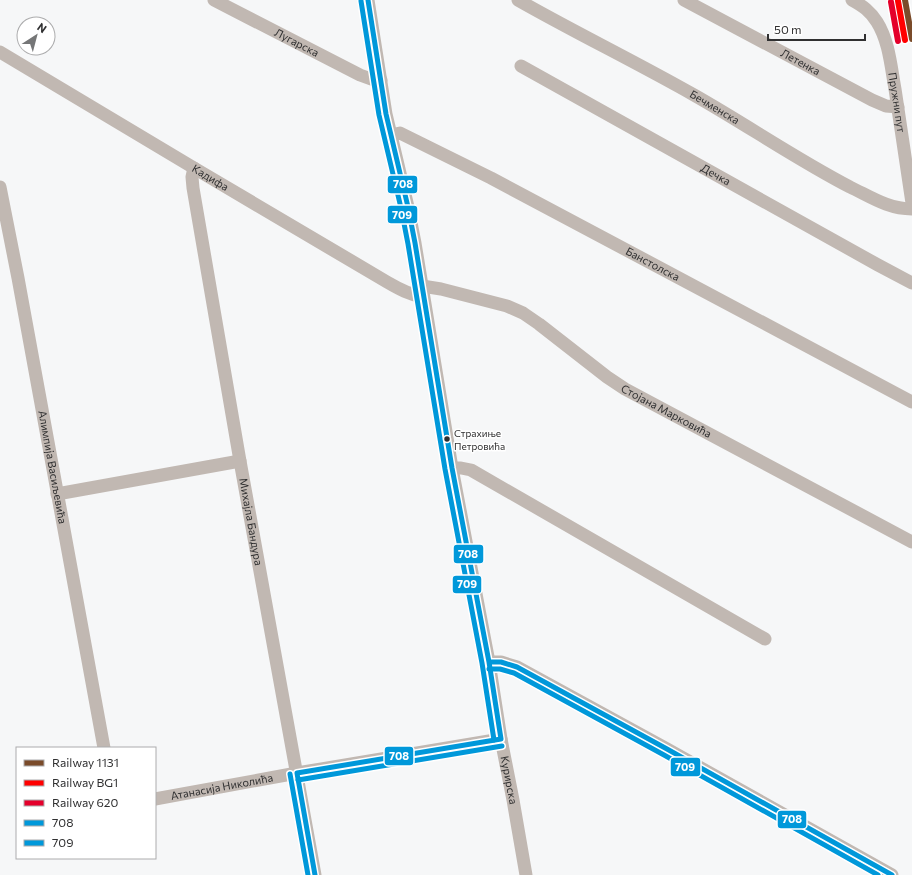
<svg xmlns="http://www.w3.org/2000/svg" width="912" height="875" font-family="Commissioner,sans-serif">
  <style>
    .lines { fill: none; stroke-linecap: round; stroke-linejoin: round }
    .minor { stroke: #c1b8b2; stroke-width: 13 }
    .bus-1-casing { stroke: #fff; stroke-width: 8 }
    .bus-2-casing { stroke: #fff; stroke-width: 8 }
    .bus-1 { stroke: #0098da; stroke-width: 5 }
    .bus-2 { stroke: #0098da; stroke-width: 5 }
    .rail-1-casing { stroke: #fff; stroke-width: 9 }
    .rail-2-casing { stroke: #fff; stroke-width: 9 }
    .rail-3-casing { stroke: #fff; stroke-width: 9 }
    .rail-1 { stroke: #7a4b2a; stroke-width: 6 }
    .rail-2 { stroke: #f00; stroke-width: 6 }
    .rail-3 { stroke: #e4002b; stroke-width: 6 }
    .bus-dot { fill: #303031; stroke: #fff; stroke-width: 1.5 }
    .labels { text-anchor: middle; stroke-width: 3; stroke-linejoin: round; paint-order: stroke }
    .bus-label { font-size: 10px; fill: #303031; stroke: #fff; text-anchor: start }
    .street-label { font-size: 11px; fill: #303031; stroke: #fff }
    .line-badge { stroke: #fff; stroke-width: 1.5 }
    .badge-label { font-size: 11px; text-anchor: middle; font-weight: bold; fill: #fff }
  </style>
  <rect width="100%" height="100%" fill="#f6f7f8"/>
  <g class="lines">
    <g class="minor">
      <path id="s1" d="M214,0L360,75L371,79L381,80"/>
      <path id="s2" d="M368,0L386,114L408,207L415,243L452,468L489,662L501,739L513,800L526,875"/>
      <path id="s3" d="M518,0C576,33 636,62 694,95C747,125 796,159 850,187C871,197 888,209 912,209"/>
      <path id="s4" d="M684,0L872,100L886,106L898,107"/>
      <path id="s5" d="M852,0C863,6 870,11 877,22C889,41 891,67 895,89C901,127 906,165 912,203"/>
      <path id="s6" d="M0,52L194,168L387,282C399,289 410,295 423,297"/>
      <path id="s7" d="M521,66L878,265L912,283"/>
      <path id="s8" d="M391,135L400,133L404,135L491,178L912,402"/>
      <path id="s9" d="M194,168L192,177L193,188L240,461L315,875"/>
      <path id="s10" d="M0,187L18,278L104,748"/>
      <path id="s11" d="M422,286L441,289L507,306L523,313L539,324L607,377L625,389L912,542"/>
      <path d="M452,468H461L471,470L765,639"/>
      <path d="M57,494L240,461"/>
      <path d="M489,662H501L517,667L667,749L892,875"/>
      <path id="s12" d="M155,799L297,773L501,739"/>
    </g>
    <g class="bus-1-casing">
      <path id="bus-1" d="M368,0L386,114L408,207L415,243L452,468L489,662L501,739
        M489,662H501L517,667L667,749L892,875
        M297,773L501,739
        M297,773L315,875"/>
    </g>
    <g class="bus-2-casing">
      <path id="bus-2" d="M361,1L379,115L401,208L408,244L445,469L482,663L494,740
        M489,669H500L514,673L664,755L878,875
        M290,774L308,875
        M298,780L502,746"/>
    </g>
    <use href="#bus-1" class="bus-1"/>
    <use href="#bus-2" class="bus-2"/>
    <g class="rail-1-casing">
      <path id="rail-1" d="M905,0L912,39"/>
    </g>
    <g class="rail-2-casing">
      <path id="rail-2" d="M898,1L905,40"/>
    </g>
    <g class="rail-3-casing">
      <path id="rail-3" d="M891,2L898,41"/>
    </g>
    <use href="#rail-1" class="rail-1"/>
    <use href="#rail-2" class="rail-2"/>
    <use href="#rail-3" class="rail-3"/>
  </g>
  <circle class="bus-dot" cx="447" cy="439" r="3.5"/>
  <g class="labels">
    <g class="bus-label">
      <text x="454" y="437">Страхиње<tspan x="454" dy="13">Петровића</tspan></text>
    </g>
    <g class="street-label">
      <text dy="4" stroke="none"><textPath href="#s1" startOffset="93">Лугарска</textPath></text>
      <text dy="4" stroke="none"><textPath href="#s4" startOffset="132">Летенка</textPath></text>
      <text dy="4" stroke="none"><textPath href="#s5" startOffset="117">Пружни пут</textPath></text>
      <text dy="4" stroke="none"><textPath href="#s3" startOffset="224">Бечменска</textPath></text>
      <text dy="4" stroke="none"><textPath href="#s7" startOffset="223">Дечка</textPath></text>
      <text dy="4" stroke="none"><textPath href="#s6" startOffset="245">Кадифа</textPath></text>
      <text dy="4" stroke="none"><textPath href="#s8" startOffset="294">Банстолска</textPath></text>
      <text dy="4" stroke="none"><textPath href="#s11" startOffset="279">Стојана Марковића</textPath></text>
      <text dy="4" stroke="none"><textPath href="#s10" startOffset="285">Алимпија Васиљевића</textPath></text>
      <text dy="4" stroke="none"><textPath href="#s9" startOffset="359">Михајла Бандура</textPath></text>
      <text dy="4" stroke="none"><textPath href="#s2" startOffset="793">Курирска</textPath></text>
      <text dy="4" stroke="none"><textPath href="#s12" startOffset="68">Атанасија Николића</textPath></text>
    </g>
  </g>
  <g class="line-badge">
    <rect x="387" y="175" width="31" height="19" rx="4" fill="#0098da"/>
    <rect x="387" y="205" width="31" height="19" rx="4" fill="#0098da"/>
    <rect x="453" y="544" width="31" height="20" rx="4" fill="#0098da"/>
    <rect x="452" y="575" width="30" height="19" rx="4" fill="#0098da"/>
    <rect x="384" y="746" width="30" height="20" rx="4" fill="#0098da"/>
    <rect x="670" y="757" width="31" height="20" rx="4" fill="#0098da"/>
    <rect x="777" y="810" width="30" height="19" rx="4" fill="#0098da"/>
  </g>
  <g class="badge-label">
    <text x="403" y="188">708</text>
    <text x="402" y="219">709</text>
    <text x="468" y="558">708</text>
    <text x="467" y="588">709</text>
    <text x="399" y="760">708</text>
    <text x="685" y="771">709</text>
    <text x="792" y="823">708</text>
  </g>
  <rect x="16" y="747" width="140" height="112" fill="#ffffff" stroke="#acacad"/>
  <rect x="24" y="760" width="20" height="6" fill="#7a4b2a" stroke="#acacad"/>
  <text x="52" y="767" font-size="12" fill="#303031">Railway 1131</text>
  <rect x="24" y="780" width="20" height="6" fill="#ff0000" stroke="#acacad"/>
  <text x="52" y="787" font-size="12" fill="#303031">Railway BG1</text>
  <rect x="24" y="800" width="20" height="6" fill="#e4002b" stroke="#acacad"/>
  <text x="52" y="807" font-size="12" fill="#303031">Railway 620</text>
  <rect x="24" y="820" width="20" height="6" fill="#0098da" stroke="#acacad"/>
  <text x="52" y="827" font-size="12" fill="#303031">708</text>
  <rect x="24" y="840" width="20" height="6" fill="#0098da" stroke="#acacad"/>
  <text x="52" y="847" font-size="12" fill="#303031">709</text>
  <g transform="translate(36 36) rotate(36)"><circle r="19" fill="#ffffff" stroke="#acacad"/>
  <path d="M0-3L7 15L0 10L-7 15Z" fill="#757677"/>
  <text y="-6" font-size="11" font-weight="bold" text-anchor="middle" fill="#303031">N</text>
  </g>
  <path d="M768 34v6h97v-6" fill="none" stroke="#303031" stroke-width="2"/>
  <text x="774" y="34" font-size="12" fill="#303031" stroke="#ffffff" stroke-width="3" paint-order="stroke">50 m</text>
</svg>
